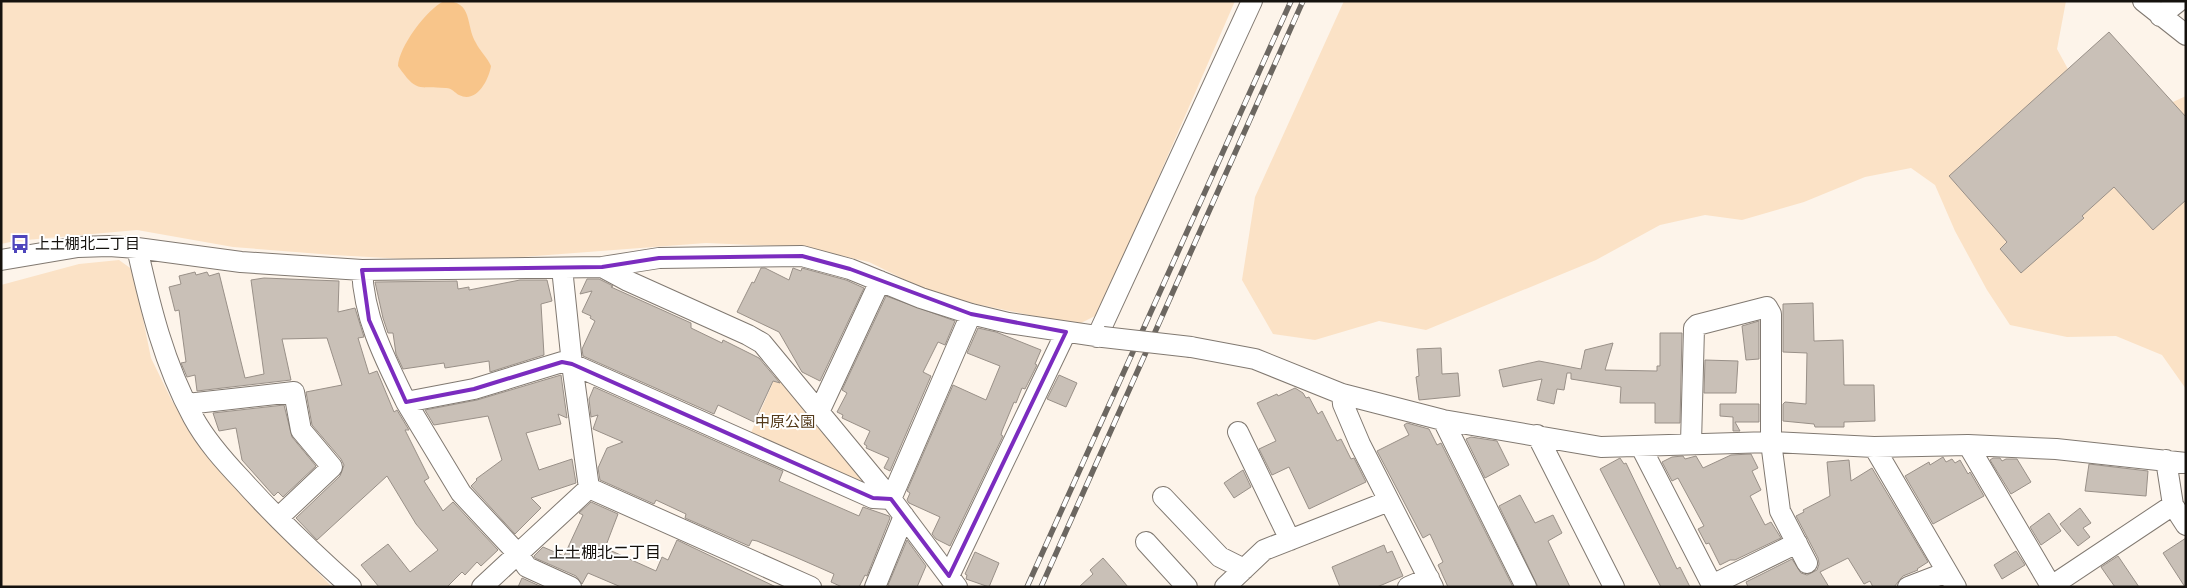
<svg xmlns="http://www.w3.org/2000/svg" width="2187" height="588" font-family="'Archivo Narrow','Noto Sans JP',sans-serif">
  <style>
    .green { fill: #fbe2c6 }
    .water { fill: #f8c58a }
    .building { fill: #c9c0b7; stroke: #999088 }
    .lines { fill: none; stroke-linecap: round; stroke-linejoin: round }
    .minor-casing { stroke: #817971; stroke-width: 22 }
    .minor { stroke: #fff; stroke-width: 20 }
    .rail-casing { stroke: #6c6761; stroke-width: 5.5 }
    .rail { stroke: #fff; stroke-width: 4; stroke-dasharray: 11; stroke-linecap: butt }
    .minor-bridge-casing { stroke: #817971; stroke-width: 22; stroke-linecap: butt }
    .minor-bridge { stroke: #fff; stroke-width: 20 }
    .marked { fill: none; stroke: #7b2cbf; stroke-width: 4; stroke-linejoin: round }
    .labels { text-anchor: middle; stroke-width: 4; stroke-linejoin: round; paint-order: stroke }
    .poi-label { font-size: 15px; fill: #15120e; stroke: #fff; text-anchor: start }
    .park-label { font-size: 15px; fill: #543a1a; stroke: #fff }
    .neighbourhood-label { font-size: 16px; fill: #15120e; stroke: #fff }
  </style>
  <rect width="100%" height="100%" fill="#fdf4ea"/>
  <path class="green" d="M1,1H1235L1099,314L1077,325L938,296L869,262L803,247L706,243L522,257L423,260L333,255L233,247L137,230L15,241L1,244Z
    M1344,1H2066L2057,49L2080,91L2151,112L2186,96V389L2162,355L2116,336L2067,337L2010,325L1987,290L1955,231L1935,185L1911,168L1865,177L1804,202L1742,220L1705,215L1660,225L1596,260L1426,330L1379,321L1315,340L1273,334L1242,280L1255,197Z
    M119,260L133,270L151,358L172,401L199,441L258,511L332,587H1V285L79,264Z
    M778,371L866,479L864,484L750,435Z"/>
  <path class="water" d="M444,1C474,1 465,25 476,43C480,51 487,57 491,66C489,79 477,104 459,95C455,93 452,88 446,88C417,86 417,93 398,66C399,47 426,10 444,1Z"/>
  <path class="building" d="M2109,32L2186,117V200L2153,230L2114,187L2082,216L2084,218L2021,273L2000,249L2007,242L1949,176Z
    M761,268H765L789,280L793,268L801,271L802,268L846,280L864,288L820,381L802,372L779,332L737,312L752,282L754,283Z
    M195,272L196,275L207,272L209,276L219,273L245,378L264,374L251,280L264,278L339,281L338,312L355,308L364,337L358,338L369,374L377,371L394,412L397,410L409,430H405L429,478L424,481L443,511L453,502L498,550L481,566L477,562L465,575L462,572L447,587H379L361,565L388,544L410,572L438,550L416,524L387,476L317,540L296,518L340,476L344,465L341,459L312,425L306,392L342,385L327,338L282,339L291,380L197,391L195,375L187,377L181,363L186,362L179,310L175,311L169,287L181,284L179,276Z
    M587,279H599L613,286L611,287L691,323V328L722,343L723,340L759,358L780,383L773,381L754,422L718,405L714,414L583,356L582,349L595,321L590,318L591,316L582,312L592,291L580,294Z
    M520,280H547L552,301L541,304L544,355L490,372L489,361L445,368L444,363L403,369L396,354L393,333H388L383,318L375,282L457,281L458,289L469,287V290Z
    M886,296L955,321L945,345L938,342L923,372L931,376L890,471L884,468L889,458L866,448L867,446L864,444L870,431L842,418L843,415L837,412L847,393L842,390Z
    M1813,303L1814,341L1843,340L1844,385H1874L1875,421L1844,422V427H1815L1814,424L1783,421V404L1785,402L1806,404L1807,353L1783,352V304Z
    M1759,321V359L1746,360L1742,326Z
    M978,328L996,332L1041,350L1035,364L1037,365L1025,389L1022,388L1016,403L1014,402L1002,431L1001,435L1003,436L950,546L936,539L932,534L940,517L909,503L907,500L910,493L907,491L953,385L986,400L1000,366L967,353Z
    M1660,333H1682L1680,423H1655V403H1620L1621,387L1571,379V373H1567L1564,390L1557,389L1554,404L1537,400L1542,379L1503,387L1499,370L1539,361L1581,369L1585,350L1613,343L1605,370L1657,371V366H1660Z
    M1441,348L1442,374L1458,373L1460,396L1419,400L1416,377L1419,376L1417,349Z
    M1705,360L1738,361L1736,393H1704Z
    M561,375L567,418L558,414L561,424L526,433L539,470L572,459L576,483L531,498L541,508L515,534L471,486L477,480L476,479L502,460L488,416L434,425L425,410L477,400Z
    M1059,375L1077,383L1066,407L1047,399Z
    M594,387L783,471L779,481L859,516L863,507L889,516L890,518L867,576L865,575L859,587H842L831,582L834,574L793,556L757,541L752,540L749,546L685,518L686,514L656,500L654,504L600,480L598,468L607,448L623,442L593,429L598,415L591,417L589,399Z
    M1295,388L1303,393L1306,398L1309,397L1318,414L1322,411L1337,441L1341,439L1351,459L1354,458L1366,482L1309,509L1289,467L1272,475L1259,449L1276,441L1257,403L1277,394L1278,396Z
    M1720,404H1759V422H1735L1740,431H1733V417L1720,416Z
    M284,405L292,437L316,466L283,497L278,492L274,496L242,460L236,428L219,431L213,413Z
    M1407,423L1429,429L1437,445L1441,443L1513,587H1448L1438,565L1443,562L1430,534L1423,538L1377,451L1409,435L1404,425Z
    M1471,437L1497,441L1509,465L1485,478L1466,439Z
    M1751,454L1758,468L1752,471L1761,490L1750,496L1765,525L1771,522L1781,538L1735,560H1730L1720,565L1709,543L1706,544L1698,529L1704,526L1678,478L1672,481L1662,462L1672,457L1683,456L1685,459L1696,456L1703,468L1731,455Z
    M1943,457L1946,462L1952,459L1955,463L1960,460L1968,474L1970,472L1984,496L1933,524L1905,476L1929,462L1930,465Z
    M1620,458L1624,464L1626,463L1677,569L1680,567L1690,587H1661L1600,469Z
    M1993,458H2000L2002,461L2006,459H2017L2031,482L2011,494L1990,460Z
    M1849,460L1851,481L1872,468L1928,562L1917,569L1918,570L1903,576L1894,587H1873L1870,581L1864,584L1848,558L1820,572L1829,587H1748L1746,582L1792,559L1801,573L1807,575L1817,570L1819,564L1818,558L1796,516L1804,512L1803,510L1830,496L1827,462Z
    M2089,464L2148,471L2146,496L2085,491Z
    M1243,470L1251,487L1234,498L1224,483Z
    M1520,495L1535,523L1553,515L1562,533L1548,541L1570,587H1538L1499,506Z
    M591,502L618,514L605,548L656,571L662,557L668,560L677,540L776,587H621L588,573L582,584L576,576L535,558L534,556L543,547L564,556L583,515L579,513Z
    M2080,508L2091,523L2083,528L2090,537L2078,546L2060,524Z
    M2049,513L2061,531L2041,545L2030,527Z
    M2186,538V587H2185L2163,553Z
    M907,540L926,566L917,587H891L888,585Z
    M1384,545L1387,553L1392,551L1403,576L1377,587H1340L1332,567Z
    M2016,551L2025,565L2002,579L1994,565Z
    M975,552L999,563L989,587L966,579L967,575L965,574Z
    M2118,556L2139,587H2115L2110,580L2101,567Z
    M1103,558L1118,575L1128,587H1079L1093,574L1090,570Z
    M522,578L542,587H518Z"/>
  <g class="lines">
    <g class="minor-casing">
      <path id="minor" d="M2143,1L2186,35
        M2160,16L2179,1
        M137,248C150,306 164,364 193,417C206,441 224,461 242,480C276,518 313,553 351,587
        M1,260L78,247L109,246L137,248L241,262L362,270L602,267L659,258L802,256L850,269L921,298L971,314L1008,323L1103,337
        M602,267L628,281L748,335L762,343L891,499L957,587
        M562,268L572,364L589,488
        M362,270C364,319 385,359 406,402L474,389L562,362L572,364L873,498L891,499L971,314
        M1097,337L1252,1
        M1191,347L1255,359L1342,394L1443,420L1601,447L1771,442L1874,447L1968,445L2056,449L2186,463
        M1342,394L1343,404L1360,444L1433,587
        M406,402L461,493L518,554L527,567L571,587
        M187,404L294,392L301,430L332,467L278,518
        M819,412L880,281
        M1443,420L1526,587
        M1238,432L1290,540
        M1537,435L1614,587
        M1691,443L1694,328L1697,325L1767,307L1771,314V442L1780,511L1807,563
        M1968,445L2051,586
        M1641,447L1712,585L1797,543
        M1874,447L1956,587
        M2166,460L2173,505L2186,525
        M589,488L811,587
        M1163,497L1220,557L1244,569
        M1146,542L1187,587
        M949,576L1066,332
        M482,587L589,488
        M875,587L904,516
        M1225,587L1264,550L1389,501
        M1408,587L1429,578
        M1908,587L1947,572
        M2050,587L2173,505"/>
    </g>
    <use href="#minor" class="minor"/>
    <g class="rail-casing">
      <path id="rail" d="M1027,587L1291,1
        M1041,587L1303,1"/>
    </g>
    <use href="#rail" class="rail"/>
    <g class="minor-bridge-casing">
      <path id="minor-bridge" d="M1103,337L1191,347"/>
    </g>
    <use href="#minor-bridge" class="minor-bridge"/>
  </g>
  <path class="marked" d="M802,256L850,269L971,314L1066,332L949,576L891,499L873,498L572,364L562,362L474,389L406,402L369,320L362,270L602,267L659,258Z"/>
  <defs>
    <g id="bus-bare" transform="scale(1.5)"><path d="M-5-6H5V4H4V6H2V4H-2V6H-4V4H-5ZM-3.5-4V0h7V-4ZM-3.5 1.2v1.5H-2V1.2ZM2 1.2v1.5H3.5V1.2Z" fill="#4e45bc" stroke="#fff" stroke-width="2.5" paint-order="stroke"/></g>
  </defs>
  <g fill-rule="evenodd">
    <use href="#bus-bare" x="20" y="244"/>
  </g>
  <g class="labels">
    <g class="poi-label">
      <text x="35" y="249">上土棚北二丁目</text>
    </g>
    <g class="park-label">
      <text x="785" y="427">中原公園</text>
    </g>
    <g class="neighbourhood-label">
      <text x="605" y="558">上土棚北二丁目</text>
    </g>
  </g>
  <rect width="2187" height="588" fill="none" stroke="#15120e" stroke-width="5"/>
</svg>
